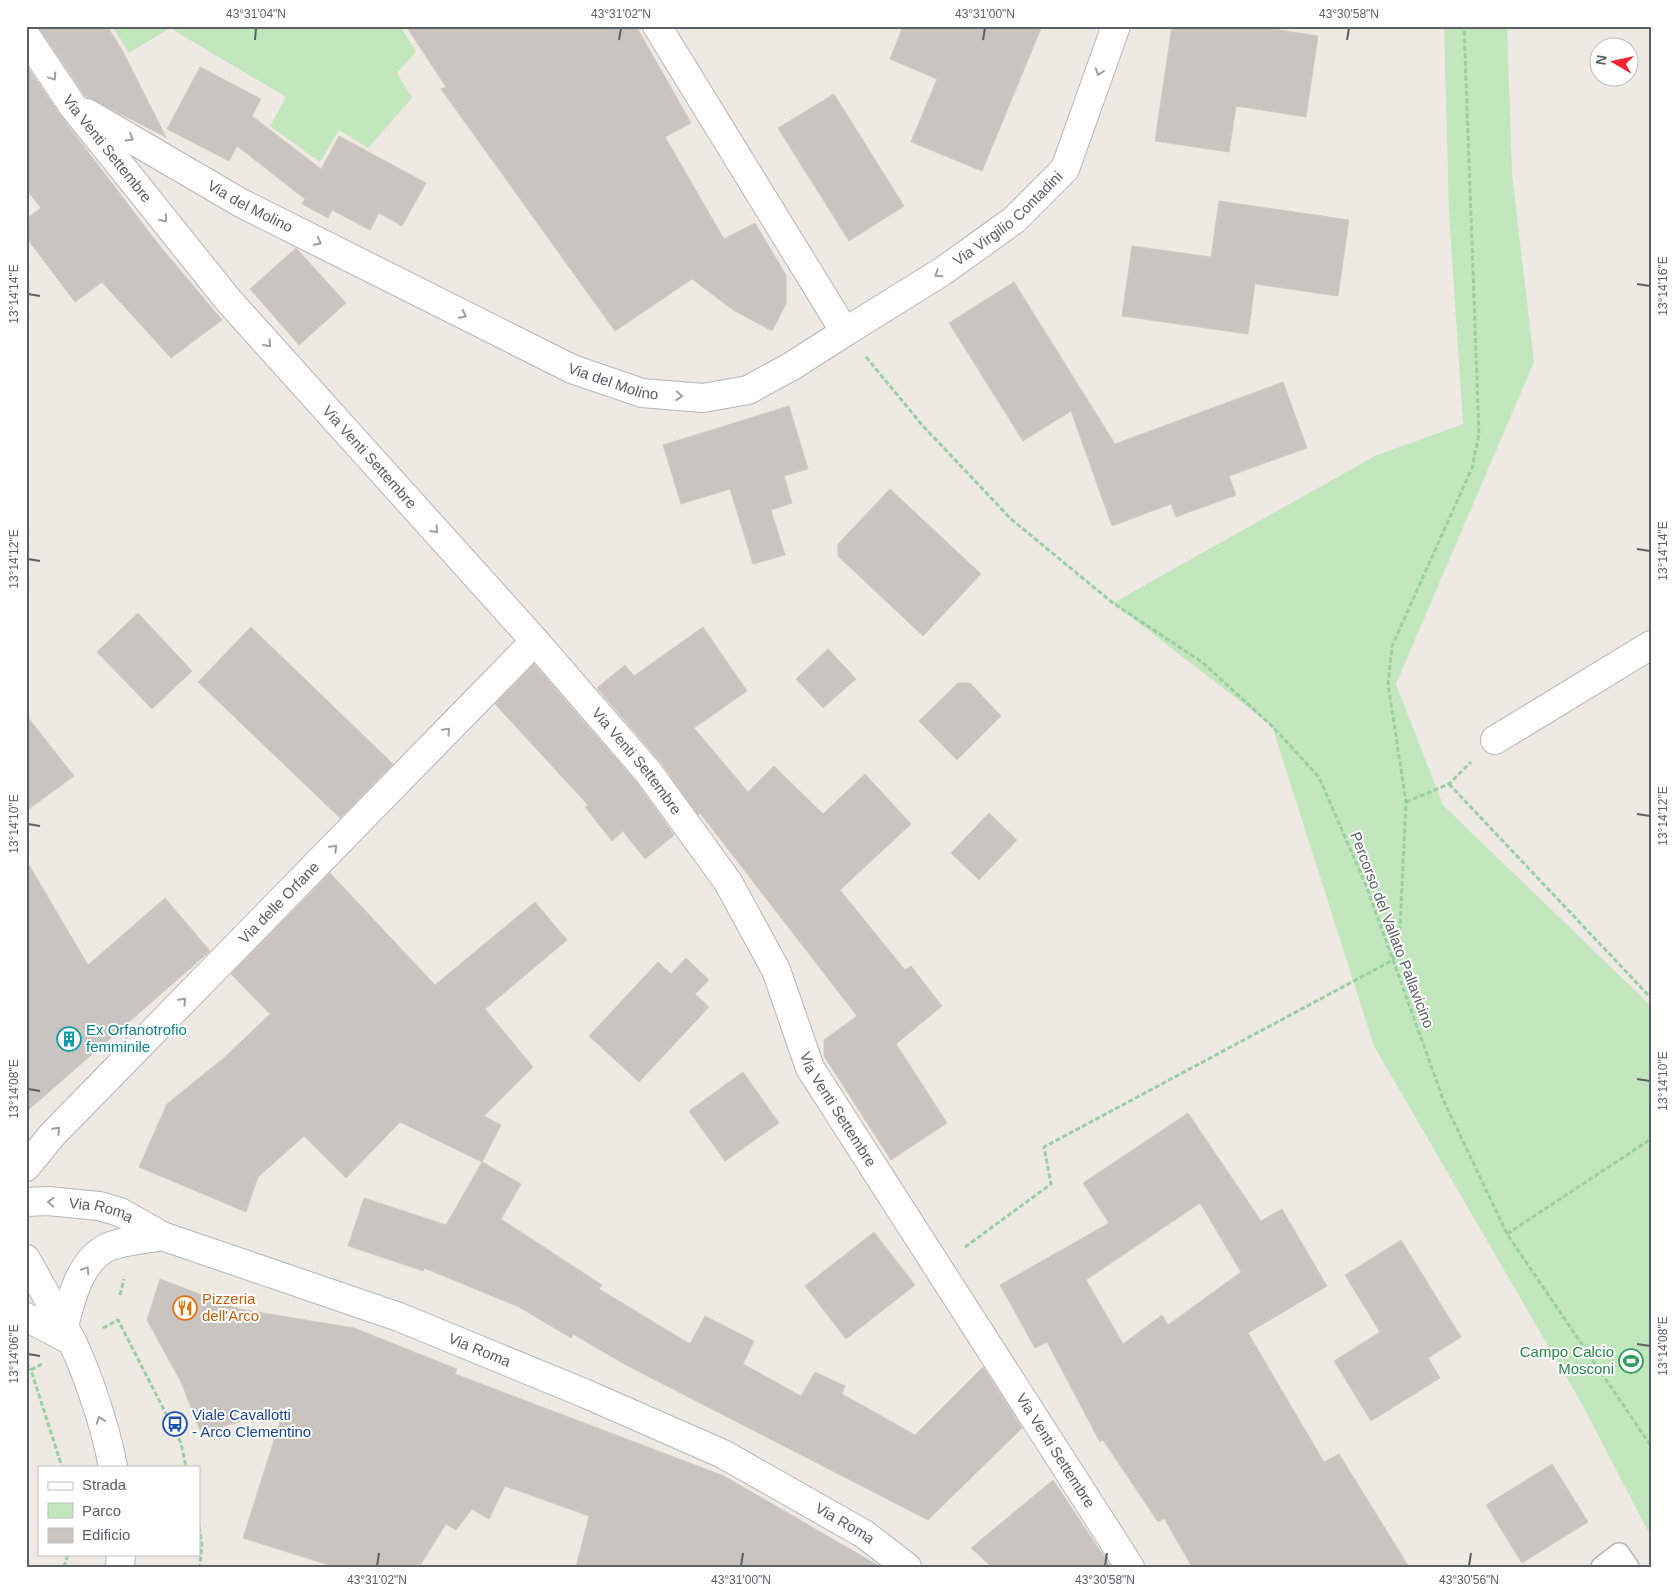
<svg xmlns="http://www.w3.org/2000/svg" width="1677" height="1593" font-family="Helvetica,sans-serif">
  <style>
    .green { fill: #c3e7bd }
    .building { fill: #c9c4bf; stroke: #d3cac0; fill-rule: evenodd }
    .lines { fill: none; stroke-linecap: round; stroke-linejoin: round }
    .service-casing { stroke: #b3b6ba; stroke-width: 24 }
    .minor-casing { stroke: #b3b6ba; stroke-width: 30 }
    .secondary-casing { stroke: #b1b7bb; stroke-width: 30 }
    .path { stroke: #99d0a1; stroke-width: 3; stroke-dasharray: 5 2.5; stroke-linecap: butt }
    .service { stroke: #fff; stroke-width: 21 }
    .minor { stroke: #fff; stroke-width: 28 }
    .secondary { stroke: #fff; stroke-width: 28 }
    .oneway { stroke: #9ca0a2 }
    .ticks { fill: none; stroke: #5a6064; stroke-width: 2 }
    .labels { text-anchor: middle; stroke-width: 4; stroke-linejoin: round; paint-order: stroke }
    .street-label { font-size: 15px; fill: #5a6064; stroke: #fff }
    .culture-label { font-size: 15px; fill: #0d838f; stroke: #fff; text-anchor: start }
    .food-label { font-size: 15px; fill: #c56008; stroke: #fff; text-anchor: start }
    .leisure-label { font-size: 15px; fill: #27864d; stroke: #fff; text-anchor: end }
    .transit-label { font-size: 15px; fill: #164399; stroke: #fff; text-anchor: start }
    .neatline { fill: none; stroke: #5a6064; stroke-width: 2 }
    .ticks-label { font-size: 12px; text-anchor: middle; fill: #5a6064 }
  </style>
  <rect width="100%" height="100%" fill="#eee9e2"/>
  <path class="green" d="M112,26H400L416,52L397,73L412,98L368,148L339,130L320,162L270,126L286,97L170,28L129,53Z
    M1444,26H1507L1512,174L1534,362L1396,684L1443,805L1651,1006V1537L1583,1406L1374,1046L1272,726L1113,603L1375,456L1463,424L1449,213Z"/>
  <path class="building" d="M38,26H107L122,50L166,137L85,96Z
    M406,26H636L691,123L665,137L724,239L755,223L786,275V304L772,331L733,310L692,279L615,331L441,89L446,87Z
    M903,26H1042L982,171L911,142L937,79L890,59Z
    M1172,26H1255L1318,36L1306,117L1236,106L1229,152L1155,141Z
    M26,65L60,115L159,245L222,320L171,358L102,282L75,302L26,237V219L41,208L26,189Z
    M200,67L261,99L252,116L321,169L339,136L426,183L402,226L379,213L370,230L332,210L328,218L302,204L305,199L237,146L229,161L167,129Z
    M834,94L904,206L849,241L778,128Z
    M1219,201L1349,220L1338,296L1255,284L1248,334L1122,316L1132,246L1211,257Z
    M296,248L346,303L299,345L250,289Z
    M1014,282L1115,444L1283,382L1307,448L1229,476L1236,495L1176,517L1171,504L1112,526L1071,411L1023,441L949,323Z
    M789,406L808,469L784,476L792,503L771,510L785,555L753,564L730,489L681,504L663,445Z
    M890,489L981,574L923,636L838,556V544Z
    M138,613L192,671L152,709L97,652Z
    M251,627L393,764L340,818L198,682Z
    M703,627L747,691L694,728L748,792L774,766L823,814L865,774L911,824L840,890L905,970L911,966L942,1006L896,1044L947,1123L891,1160L824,1056V1040L857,1016L700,813L698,815L662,764L597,688L625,665L634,676Z
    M828,649L856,679L823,708L796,679Z
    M534,664L637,783L674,835L645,859L623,831L612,841L585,807L588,805L495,704Z
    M958,683H970L1001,716L957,760L919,721Z
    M26,715L74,776L26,811Z
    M989,813L1017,840L979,880L951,853Z
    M26,860L88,965L165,898L210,951L26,1112Z
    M330,873L435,985L535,902L567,940L485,1009L533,1067L484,1116L501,1125L482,1162L400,1122L346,1178L304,1136L258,1177L246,1212L139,1167L167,1104L225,1057L270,1014L231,974Z
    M686,958L709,980L695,994L709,1007L639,1082L589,1036L658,962L671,974Z
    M743,1072L779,1123L725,1161L689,1111Z
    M1188,1113L1261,1221L1282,1209L1327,1286L1248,1333L1324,1462L1339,1454L1409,1567H1192L1164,1518L1158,1522L1103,1440L1100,1442L1047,1342L1035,1348L1000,1285L1109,1223L1083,1183ZM1200,1203L1241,1272L1168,1325L1162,1315L1123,1344L1086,1280Z
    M482,1162L521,1184L501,1219L602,1285L599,1289L690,1344L705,1316L754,1341L743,1364L801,1396L815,1372L845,1386L842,1394L915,1435L983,1367L1022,1428L928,1520L626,1365L573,1334L571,1338L519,1307L424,1268L423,1271L348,1246L364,1198L446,1225Z
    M874,1232L915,1285L846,1339L805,1286Z
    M1401,1240L1461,1337L1428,1358L1440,1378L1371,1421L1334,1361L1380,1332L1345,1275Z
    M160,1279L239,1309L354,1328L457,1369L455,1374L724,1476L881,1567H576L589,1516L505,1486L489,1519L472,1509L456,1530L446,1524L419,1567H335L243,1538L284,1409L201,1433L181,1382L147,1320Z
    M1552,1464L1588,1522L1522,1563L1486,1505Z
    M1053,1480L1111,1567H992L971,1548Z"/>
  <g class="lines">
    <g class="service-casing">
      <path id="service" d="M1602,1567L1619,1554L1628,1567"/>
    </g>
    <g class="minor-casing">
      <g id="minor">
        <path id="s1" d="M26,36L72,105L229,301L535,641L649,773L728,882L776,970L810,1068L1130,1567"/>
        <path id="s2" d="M87,113L241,203L572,369L642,393L703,398L748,390L792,366L845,332L657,26"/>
        <path id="s3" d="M845,332L943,271L1014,220L1065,169L1116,26"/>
        <path d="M1495,740L1651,645"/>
        <path id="s4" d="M26,1167L52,1135L535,641"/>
        <path d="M26,1259L64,1327"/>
      </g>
    </g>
    <g class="secondary-casing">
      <g id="secondary">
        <path id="s5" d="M26,1202L48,1201L99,1206L120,1212L162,1236L399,1317L584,1393L723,1454L864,1534L907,1567"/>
        <path d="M26,1317L72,1341"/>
        <path d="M113,1467C106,1428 84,1360 64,1327C70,1301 80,1260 108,1247C122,1241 147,1239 162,1236"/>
        <path d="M120,1567L121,1554"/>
      </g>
    </g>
    <path class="path" d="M866,357L923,426L1011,519L1113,603L1202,662L1272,726L1319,777L1367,888L1443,1099L1507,1234L1651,1446
      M1449,784L1651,998
      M1406,802L1449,784L1471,762
      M1507,1234L1651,1139
      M965,1247L1051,1184L1044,1147L1393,960L1400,927L1406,802L1388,684L1392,646L1472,468L1479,434L1464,26
      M120,1295L124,1279
      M103,1328L118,1320L181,1443L186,1467
      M26,1362L31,1370
      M42,1364L31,1370L62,1467
      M199,1527L202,1544L200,1567
      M64,1567L68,1554"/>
    <use href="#service" class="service"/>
    <use href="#minor" class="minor"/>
    <use href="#secondary" class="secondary"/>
  </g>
  <defs><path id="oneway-chevron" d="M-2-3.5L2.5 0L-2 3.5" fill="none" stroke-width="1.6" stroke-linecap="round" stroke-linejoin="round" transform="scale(1.25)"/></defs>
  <g class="oneway">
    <use href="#oneway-chevron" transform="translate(1099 72) rotate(110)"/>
    <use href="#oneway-chevron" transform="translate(53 77) rotate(56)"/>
    <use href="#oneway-chevron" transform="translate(130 138) rotate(30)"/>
    <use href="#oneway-chevron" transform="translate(164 219) rotate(51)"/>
    <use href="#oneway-chevron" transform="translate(318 242) rotate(27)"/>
    <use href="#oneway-chevron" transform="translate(938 274) rotate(147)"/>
    <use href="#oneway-chevron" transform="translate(463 315) rotate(27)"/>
    <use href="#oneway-chevron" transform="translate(268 344) rotate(48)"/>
    <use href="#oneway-chevron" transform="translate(679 396) rotate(5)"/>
    <use href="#oneway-chevron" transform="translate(435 530) rotate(48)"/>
    <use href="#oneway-chevron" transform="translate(447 731) rotate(-46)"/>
    <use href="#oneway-chevron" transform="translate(334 848) rotate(-46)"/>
    <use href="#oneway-chevron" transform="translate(183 1001) rotate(-46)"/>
    <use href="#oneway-chevron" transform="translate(57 1130) rotate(-46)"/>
    <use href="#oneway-chevron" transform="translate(51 1202) rotate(-177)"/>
    <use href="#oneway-chevron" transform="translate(86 1270) rotate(-57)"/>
    <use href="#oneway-chevron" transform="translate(100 1420) rotate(-109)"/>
  </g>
  <path class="ticks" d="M255,40L256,28M619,40L621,28M983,40L985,28M1347,40L1349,28M1637,284L1650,286M28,294L40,296M1637,549L1650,551M28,559L40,561M1637,814L1650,816M28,824L40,826M1637,1079L1650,1081M28,1089L40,1091M1637,1344L1650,1346M28,1354L40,1356M377,1566L379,1553M741,1566L743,1553M1105,1566L1107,1553M1469,1566L1471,1553"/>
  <defs>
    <g id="building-ring" transform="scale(1.25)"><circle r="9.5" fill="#fff" stroke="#0f9aa8" stroke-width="1.5"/><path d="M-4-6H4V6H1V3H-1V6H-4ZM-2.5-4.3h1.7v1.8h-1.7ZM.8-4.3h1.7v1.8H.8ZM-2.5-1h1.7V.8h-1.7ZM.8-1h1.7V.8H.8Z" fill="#0f9aa8"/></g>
    <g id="restaurant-ring" transform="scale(1.25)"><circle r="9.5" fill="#fff" stroke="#e8710a" stroke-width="1.5"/><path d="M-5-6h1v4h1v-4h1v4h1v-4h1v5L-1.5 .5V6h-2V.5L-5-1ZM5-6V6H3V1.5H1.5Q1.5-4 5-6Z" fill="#e8710a"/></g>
    <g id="stadium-ring" transform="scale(1.25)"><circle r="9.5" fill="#fff" stroke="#2e9e5b" stroke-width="1.5"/><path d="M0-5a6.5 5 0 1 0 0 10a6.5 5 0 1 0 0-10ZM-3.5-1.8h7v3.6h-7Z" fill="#2e9e5b"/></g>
    <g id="bus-ring" transform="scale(1.25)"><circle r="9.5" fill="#fff" stroke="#1a4fb4" stroke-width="1.5"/><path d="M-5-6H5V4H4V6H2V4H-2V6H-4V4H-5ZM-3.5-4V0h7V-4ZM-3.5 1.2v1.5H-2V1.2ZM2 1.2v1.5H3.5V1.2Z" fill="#1a4fb4"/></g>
  </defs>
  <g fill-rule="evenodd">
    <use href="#building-ring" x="69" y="1039"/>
    <use href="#restaurant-ring" x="185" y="1308"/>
    <use href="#stadium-ring" x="1631" y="1361"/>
    <use href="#bus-ring" x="175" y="1424"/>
  </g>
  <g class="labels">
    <g class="street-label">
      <text dy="5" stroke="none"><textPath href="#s1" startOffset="139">Via Venti Settembre</textPath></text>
      <text dy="5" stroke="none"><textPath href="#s2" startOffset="188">Via del Molino</textPath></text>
      <text dy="5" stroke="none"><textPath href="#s3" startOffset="199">Via Virgilio Contadini</textPath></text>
      <text dy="5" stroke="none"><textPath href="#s2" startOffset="592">Via del Molino</textPath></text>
      <text dy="5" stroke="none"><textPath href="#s1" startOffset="544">Via Venti Settembre</textPath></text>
      <text dy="5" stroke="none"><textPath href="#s1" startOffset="949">Via Venti Settembre</textPath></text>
      <text dy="5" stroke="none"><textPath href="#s4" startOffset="366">Via delle Orfane</textPath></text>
      <text transform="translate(1392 930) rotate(69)" y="5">Percorso del Vallato Pallavicino</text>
      <text dy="5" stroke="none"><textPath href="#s1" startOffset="1354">Via Venti Settembre</textPath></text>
      <text dy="5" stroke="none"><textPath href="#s5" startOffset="76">Via Roma</textPath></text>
      <text dy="5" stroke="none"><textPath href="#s5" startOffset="481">Via Roma</textPath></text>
      <text dy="5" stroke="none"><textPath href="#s1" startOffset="1759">Via Venti Settembre</textPath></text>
      <text dy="5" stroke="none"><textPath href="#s5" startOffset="886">Via Roma</textPath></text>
    </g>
    <g class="culture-label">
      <text x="86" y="1035">Ex Orfanotrofio<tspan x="86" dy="17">femminile</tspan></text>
    </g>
    <g class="food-label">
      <text x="202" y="1304">Pizzeria<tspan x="202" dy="17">dell'Arco</tspan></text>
    </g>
    <g class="leisure-label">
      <text x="1614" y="1357">Campo Calcio<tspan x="1614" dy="17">Mosconi</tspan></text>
    </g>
    <g class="transit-label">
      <text x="192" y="1420">Viale Cavallotti<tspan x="192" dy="17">- Arco Clementino</tspan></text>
    </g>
  </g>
  <rect width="1677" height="1593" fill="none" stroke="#ffffff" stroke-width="55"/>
  <rect x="38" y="1466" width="162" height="90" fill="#ffffff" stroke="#bdbfc1"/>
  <rect x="48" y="1482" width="25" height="8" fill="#ffffff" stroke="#bdbfc1"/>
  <text x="82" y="1490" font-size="15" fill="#5a6064">Strada</text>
  <rect x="48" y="1503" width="25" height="15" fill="#c3e7bd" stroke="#bdbfc1"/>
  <text x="82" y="1516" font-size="15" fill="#5a6064">Parco</text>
  <rect x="48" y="1528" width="25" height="15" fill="#c9c4bf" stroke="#bdbfc1"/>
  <text x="82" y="1540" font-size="15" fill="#5a6064">Edificio</text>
  <g transform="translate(1614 62) rotate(279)"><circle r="24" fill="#ffffff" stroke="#bdbfc1"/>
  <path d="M0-4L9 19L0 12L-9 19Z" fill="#f12534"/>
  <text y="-8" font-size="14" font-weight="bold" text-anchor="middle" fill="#5a6064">N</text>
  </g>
  <rect x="28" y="28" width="1622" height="1538" class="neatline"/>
  <g class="ticks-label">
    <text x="256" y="18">43°31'04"N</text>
    <text x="621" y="18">43°31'02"N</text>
    <text x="985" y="18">43°31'00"N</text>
    <text x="1349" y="18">43°30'58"N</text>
    <text transform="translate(1663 286) rotate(-90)" y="4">13°14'16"E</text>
    <text transform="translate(14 294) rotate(-90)" y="4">13°14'14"E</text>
    <text transform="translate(1663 551) rotate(-90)" y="4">13°14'14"E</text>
    <text transform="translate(14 559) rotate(-90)" y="4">13°14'12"E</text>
    <text transform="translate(1663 816) rotate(-90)" y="4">13°14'12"E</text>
    <text transform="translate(14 824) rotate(-90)" y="4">13°14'10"E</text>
    <text transform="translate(1663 1081) rotate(-90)" y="4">13°14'10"E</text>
    <text transform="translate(14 1089) rotate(-90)" y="4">13°14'08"E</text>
    <text transform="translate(1663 1346) rotate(-90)" y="4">13°14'08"E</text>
    <text transform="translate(14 1354) rotate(-90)" y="4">13°14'06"E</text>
    <text x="377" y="1584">43°31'02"N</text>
    <text x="741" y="1584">43°31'00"N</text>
    <text x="1105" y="1584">43°30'58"N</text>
    <text x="1469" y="1584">43°30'56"N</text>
  </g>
</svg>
